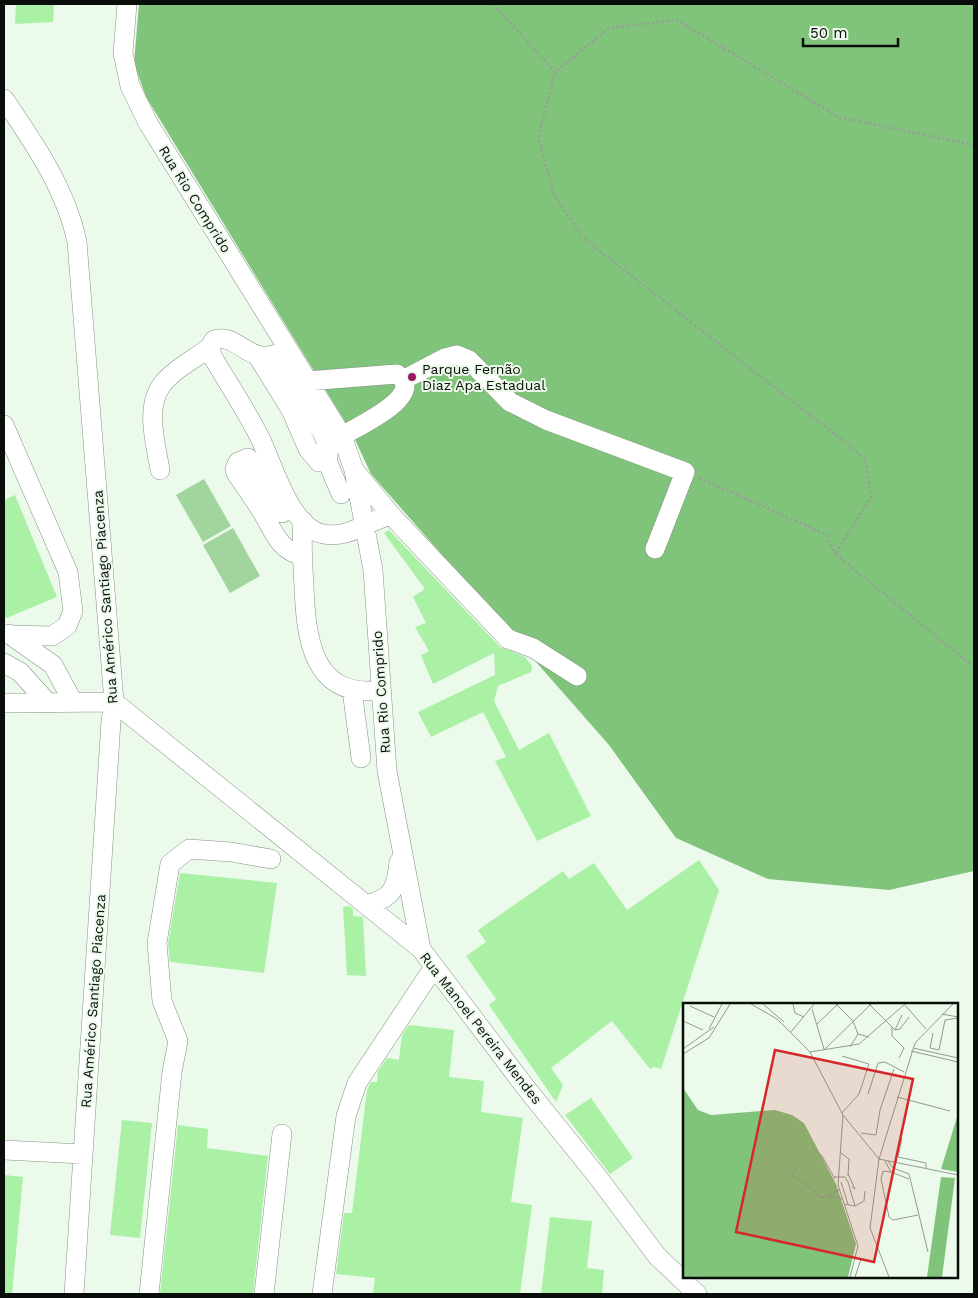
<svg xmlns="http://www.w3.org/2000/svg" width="978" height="1298" font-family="'Work Sans',sans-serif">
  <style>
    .green { fill: #a2d49e }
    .forest { fill: #80c47b }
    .building { fill: #aaf0a5 }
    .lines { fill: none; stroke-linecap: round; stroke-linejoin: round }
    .minor-casing { stroke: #869285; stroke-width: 20 }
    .path { stroke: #96a196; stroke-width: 2.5; stroke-dasharray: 2.5 2.5; stroke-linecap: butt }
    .minor { stroke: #fff; stroke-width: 19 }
    .poi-dot { fill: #a01865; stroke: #ecfaeb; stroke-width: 2 }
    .labels { text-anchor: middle; stroke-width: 4; stroke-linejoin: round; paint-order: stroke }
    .street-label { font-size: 14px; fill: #0a0e0a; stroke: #ecfaeb }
    .poi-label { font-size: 14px; fill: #0a0e0a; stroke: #ecfaeb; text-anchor: start }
    .inset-road { fill: none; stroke: #929c91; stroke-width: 1 }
    .view { fill: #d62828; fill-opacity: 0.15; stroke: #d62828; stroke-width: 2.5 }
    .inset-edge { fill: none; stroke: #0a0e0a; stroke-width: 2.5 }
  </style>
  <rect width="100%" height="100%" fill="#ecfaeb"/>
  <path class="green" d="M204,479L231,526L203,542L176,495Z
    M233,528L260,576L230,593L203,545Z"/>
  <path class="forest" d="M139,4H974V871L889,890L768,879L676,838L609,745L371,474L352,433L146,97L134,63Z"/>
  <path class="building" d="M16,4H54L53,22L15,24Z
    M15,495L57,597L4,619V500Z
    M389,530L500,647L525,657L532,666L531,672L498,686L494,701L519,750L549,733L591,816L537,841L495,761L506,757L483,712L431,737L418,712L495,675L494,653L433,684L421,655L429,651L415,627L426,623L413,597L425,589L384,533Z
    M699,860L719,890L661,1069L654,1067L650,1069L612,1021L551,1068L563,1085L556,1102L489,1005L496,999L466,956L486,942L478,930L563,871L569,879L594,863L627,910Z
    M180,873L277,883L264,973L170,962L168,943Z
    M349,906L353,909V916L363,917L366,976L347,975L343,907Z
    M409,1025L454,1030L449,1077L484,1081L481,1112L523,1118L511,1202L532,1205L520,1294H373L375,1278L336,1274L344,1213H352L367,1090L371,1082H377L378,1071L387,1058L399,1060L402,1035Z
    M591,1098L633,1158L610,1174L565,1115Z
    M122,1120L152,1123L140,1238L110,1235Z
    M178,1125L208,1129L207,1148L268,1156L253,1294H160Z
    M4,1175L23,1177L12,1294H4Z
    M550,1217L592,1221L587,1268L604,1270L602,1294H541Z"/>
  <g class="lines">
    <g class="minor-casing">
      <path id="minor" d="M127,4L123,53L130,86L148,123L342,436L354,470L373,570L387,771L421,949
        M4,99C34,143 66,189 77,242L114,702L111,721L74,1294
        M288,349C248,372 240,331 214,340L210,347L212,356C228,383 246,410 260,438C273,464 290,528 323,534C349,539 367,521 391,515
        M257,355L291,410L308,449L319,462L327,461L341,494
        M273,356C285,374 337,443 327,461
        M405,379L445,358L457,355L469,360L510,402L546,420L685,472L655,549
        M307,381L397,374C428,395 358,426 342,436
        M4,425L68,572L73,611L67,626L52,636L10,635
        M160,470C156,445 145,409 161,386C172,370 195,359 210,347
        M355,471L391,515L508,639L533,648L577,676
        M282,513L248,458L238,462L235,469L236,473C245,486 254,499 262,512C274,531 278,550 303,556
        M303,521C301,543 303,565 304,587C306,637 312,699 380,690
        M9,634L53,665L73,702
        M4,663L20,672L48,703
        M352,690L361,758
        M114,702L421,949L526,1088L597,1176L657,1256L697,1294
        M4,703L114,702
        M366,905C393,898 396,889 399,862
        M4,1150L83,1154
        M149,1294L172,1072L178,1041L162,1001L157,943L170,864L189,849L231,852L271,859
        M264,1294L282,1134
        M322,1294L346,1116L357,1083L434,967"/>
    </g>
    <path class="path" d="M493,4L555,72
      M974,145L838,117L677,20L609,28L555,72L538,137L554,195L582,237L865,458L871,497L835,554L974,667
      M699,478L827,535L835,554"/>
    <use href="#minor" class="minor"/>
  </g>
  <circle class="poi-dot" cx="412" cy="377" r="5"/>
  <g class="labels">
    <g class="street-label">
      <text transform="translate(195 199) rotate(58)" y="5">Rua Rio Comprido</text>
      <text transform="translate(105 597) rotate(-94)" y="5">Rua Américo Santiago Piacenza</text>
      <text transform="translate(381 692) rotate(-94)" y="5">Rua Rio Comprido</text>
      <text transform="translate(93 1001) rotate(-86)" y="5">Rua Américo Santiago Piacenza</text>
      <text transform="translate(481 1028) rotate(52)" y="5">Rua Manoel Pereira Mendes</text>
    </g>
    <g class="poi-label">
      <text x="422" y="374">Parque Fernão<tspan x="422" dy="16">Diaz Apa Estadual</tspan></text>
    </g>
  </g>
  <g transform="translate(683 1003)">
    <rect width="275" height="275" fill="#ecfaeb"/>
    <path d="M0,85L15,107L28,112L92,107L109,112L121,120L153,181L173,241L165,274H0ZM275,111V169L258,166ZM258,174L272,175L259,274H244Z" fill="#80c47b"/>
    <path class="inset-road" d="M68,1L94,16L127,49L160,112L196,156M80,1L101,19M110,1L112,10L121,14M153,1L170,18L175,31M186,1L212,27L217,26L226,14M221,1L243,26M7,3L31,14M129,6L141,46M259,11L275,14M0,18L20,27M134,21L155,1M209,24V33L221,45L216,55M26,26L39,1M212,27L219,12M108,29L131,1M250,30L247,45L256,47L262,17L275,15M167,44L175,31L186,34M230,45L275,55M0,46L31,24M141,47L188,1M228,48L275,59M127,49L176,41L222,1M0,51L26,35L47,1M185,91L195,60L202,59L221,69M214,94L267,108M159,110L176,91L186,61L159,53M160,112L155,182L175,243L167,274M178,130L193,132L197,107L211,66M219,135L215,154L243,160V166M130,146L139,153L152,176M158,150L166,156L165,173M196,156L275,172M202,158L208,169L226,176M205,158L210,165L226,171L245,249M115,162L109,172L131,187L137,195L145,193M208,169L200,168L198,176L206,214L210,217L235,212M165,171L172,186L169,184M151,174H162L165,179L172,203L161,201M158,179L165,201M156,187L145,193L159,196M172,203L181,198L182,188M172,274L178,256M206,274L187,225L196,156L232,40L270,1"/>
    <path class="view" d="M92,47L230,76L191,259L53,229Z"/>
    <rect width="275" height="275" class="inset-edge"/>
  </g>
  <rect width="978" height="1298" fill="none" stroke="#0a0e0a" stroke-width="10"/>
  <path d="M803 38v8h95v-8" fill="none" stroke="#0a0e0a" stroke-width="2.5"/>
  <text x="810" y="38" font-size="15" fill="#0a0e0a" stroke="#ecfaeb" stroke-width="4" paint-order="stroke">50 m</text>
</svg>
